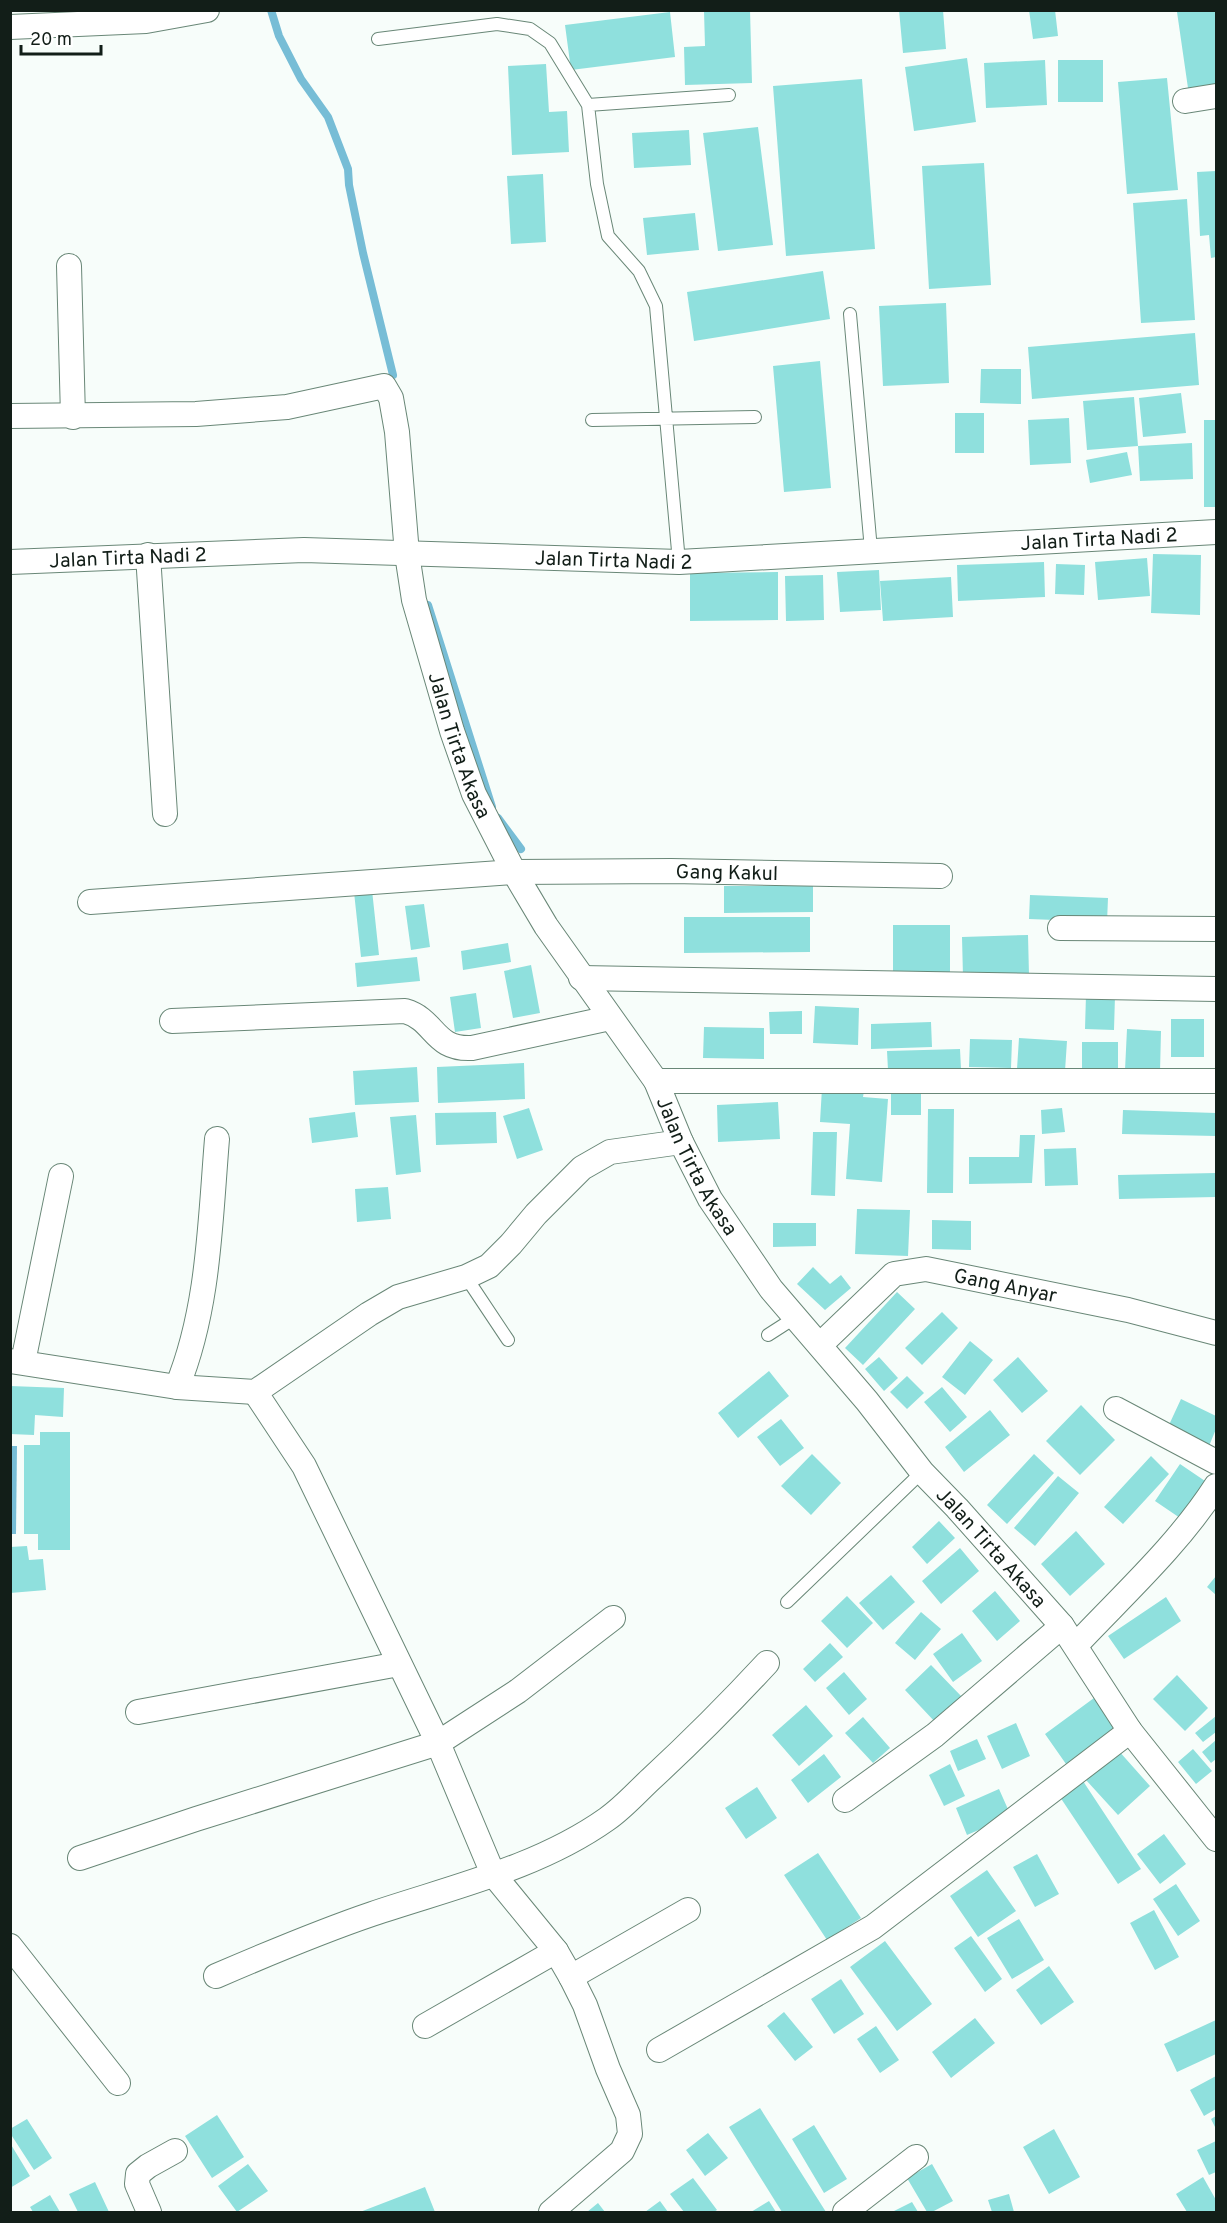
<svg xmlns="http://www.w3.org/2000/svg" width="1227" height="2223" font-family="Overpass,sans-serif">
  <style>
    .water { fill: #77bdd6 }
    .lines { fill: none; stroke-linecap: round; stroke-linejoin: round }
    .stream { stroke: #77bdd6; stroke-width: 8 }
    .building { fill: #8fe0dd }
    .lane-casing { stroke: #698777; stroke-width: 14 }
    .street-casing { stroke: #698777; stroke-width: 26 }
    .lane { stroke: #fff; stroke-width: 12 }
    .street { stroke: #fff; stroke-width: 24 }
    .labels { text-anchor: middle; stroke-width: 4.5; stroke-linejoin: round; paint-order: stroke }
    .street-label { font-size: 20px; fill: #121e18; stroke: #fff }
  </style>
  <rect width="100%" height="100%" fill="#f7fdfa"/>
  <path class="water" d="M10,1446H17L16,1534H11Z"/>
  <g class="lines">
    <path class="stream" d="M271,10L279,36L301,79L328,117L348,169L349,185L363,253L393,375
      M428,605L492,807
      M498,818L521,849"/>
  </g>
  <path class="building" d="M750,10L752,83L685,85L684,47L705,46L704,11Z
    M899,10H943L946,49L903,53Z
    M1029,10H1055L1058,36L1033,39Z
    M1187,10H1216V91L1189,95L1177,12Z
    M670,12L675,57L571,70L565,25Z
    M967,58L976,122L914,131L905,67Z
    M1045,60L1047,105L986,108L984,63Z
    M1058,60H1103V102H1058Z
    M546,64L549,112L567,111L569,152L512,155L508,66Z
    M1167,78L1178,190L1127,194L1118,82Z
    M862,79L875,249L786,256L773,86Z
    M758,127L773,245L718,251L703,133Z
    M689,130L691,165L634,168L632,133Z
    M984,163L991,285L929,289L922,166Z
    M1216,171V257L1211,258L1209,235L1200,236L1197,172Z
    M543,174L546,242L511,244L507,176Z
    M1187,199L1195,320L1141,323L1133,203Z
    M695,213L699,250L647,255L643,218Z
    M823,271L830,319L694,341L687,292Z
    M946,303L949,383L883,386L879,306Z
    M1195,333L1199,385L1032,399L1028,347Z
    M820,361L831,488L784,492L773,366Z
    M981,369H1021V404L980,403Z
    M1181,393L1186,433L1143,437L1139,398Z
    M1134,397L1138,446L1087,450L1083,401Z
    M955,413H984V453H955Z
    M1069,418L1071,463L1030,465L1028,420Z
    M1204,420H1216V507H1204Z
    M1192,443L1193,479L1140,481L1138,446Z
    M1127,452L1132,475L1090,483L1086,460Z
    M1153,554L1201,555L1200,615L1151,613Z
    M1147,558L1150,596L1098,600L1095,562Z
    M1044,562L1045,597L958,601L957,565Z
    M1056,564L1085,565L1084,595L1055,594Z
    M879,570L881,610L840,612L837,572Z
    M778,572V620L690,621V573Z
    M823,575L824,620L786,621L785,576Z
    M951,577L953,617L883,621L880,581Z
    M724,886H813V912L724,913Z
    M372,890L379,955L361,957L354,892Z
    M1030,895L1108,898L1107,922L1029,919Z
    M424,904L430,947L411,950L405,906Z
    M684,917H810V952L684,953Z
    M893,925H950V975H893Z
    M1028,935L1029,975L963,977L962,937Z
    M508,943L511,962L463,970L461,951Z
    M417,957L420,981L357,987L355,963Z
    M531,965L540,1013L513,1018L504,971Z
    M476,993L481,1028L455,1032L450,997Z
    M1086,995L1115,996L1114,1030L1085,1029Z
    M815,1006L859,1008L858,1045L813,1043Z
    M802,1011V1034H770L769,1012Z
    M1171,1019H1204V1057H1171Z
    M931,1022L932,1047L871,1049V1024Z
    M704,1027L764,1028V1059L703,1058Z
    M1127,1029L1161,1031L1160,1072L1125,1070Z
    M1019,1038L1067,1041L1065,1071L1017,1069Z
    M970,1039L1012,1040L1011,1068L969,1067Z
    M1082,1042H1118V1074H1082Z
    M960,1049L961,1069L888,1070L887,1051Z
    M524,1063L525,1099L438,1103L437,1067Z
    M417,1067L419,1102L355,1105L353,1071Z
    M891,1087H921V1115H891Z
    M822,1088L864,1091L863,1097L888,1099L882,1182L846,1179L850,1124L820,1122Z
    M778,1102L780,1139L718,1142L717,1105Z
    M529,1108L543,1150L517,1159L503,1116Z
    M1062,1108L1065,1132L1042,1134L1041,1110Z
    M928,1109H954L953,1193H927Z
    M1123,1110L1216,1113V1136L1122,1134Z
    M355,1112L358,1137L312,1143L309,1118Z
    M496,1112L497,1143L436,1145L435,1113Z
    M416,1115L421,1172L396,1175L390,1117Z
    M813,1132H837L835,1196L811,1195Z
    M1020,1135H1035L1032,1183L969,1184V1157H1019Z
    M1076,1148L1078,1185L1045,1186L1044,1149Z
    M1216,1173V1197L1119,1199L1118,1175Z
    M388,1187L391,1219L357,1222L355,1189Z
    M857,1209L910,1210L908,1256L855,1254Z
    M932,1220L971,1221V1250L932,1249Z
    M773,1223H816V1246L773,1247Z
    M813,1267L830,1284L841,1275L851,1288L825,1310L797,1284Z
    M897,1292L915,1309L863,1365L845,1348Z
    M942,1312L958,1328L922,1365L905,1348Z
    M970,1341L993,1360L965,1395L942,1377Z
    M879,1357L898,1378L884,1391L865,1369Z
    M1018,1357L1048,1391L1022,1413L993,1380Z
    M769,1371L789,1396L738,1438L718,1413Z
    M907,1376L924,1393L907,1409L890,1392Z
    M10,1386L64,1388L63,1417L35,1415L34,1435L10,1434Z
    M942,1387L967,1417L950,1432L924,1402Z
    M1181,1399L1216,1416V1429L1209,1446L1168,1427Z
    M1081,1405L1115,1440L1080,1475L1046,1441Z
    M990,1410L1010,1435L964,1472L945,1447Z
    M781,1419L804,1448L780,1466L757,1437Z
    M40,1432H70V1550H38V1534H24V1445H40Z
    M812,1454L841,1483L811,1515L781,1486Z
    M1034,1454L1054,1473L1007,1524L987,1505Z
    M1151,1456L1169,1474L1123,1524L1104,1507Z
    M1180,1464L1208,1483L1183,1520L1155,1501Z
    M1058,1476L1079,1493L1035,1546L1014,1528Z
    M939,1521L955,1538L927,1564L912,1547Z
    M1076,1531L1105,1564L1070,1596L1041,1564Z
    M27,1546L29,1560L43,1559L46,1590L10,1593V1547Z
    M960,1548L979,1571L941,1604L922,1581Z
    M891,1575L915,1602L883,1630L859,1603Z
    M1216,1576V1595L1207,1587Z
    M995,1591L1020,1621L997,1641L972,1611Z
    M847,1596L873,1623L847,1648L821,1621Z
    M1166,1597L1181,1621L1124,1659L1108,1636Z
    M921,1612L941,1629L915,1660L895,1643Z
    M962,1633L982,1661L953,1682L933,1654Z
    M830,1643L843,1657L815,1682L803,1669Z
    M931,1665L963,1698L936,1723L905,1690Z
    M844,1672L867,1699L849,1715L826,1688Z
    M1177,1675L1208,1708L1185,1731L1153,1699Z
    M1094,1698L1115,1727L1066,1764L1045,1734Z
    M806,1705L833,1736L799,1766L772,1735Z
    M1216,1716V1732L1203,1742L1195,1733Z
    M863,1717L890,1748L873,1763L845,1733Z
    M1016,1723L1030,1756L1002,1769L987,1736Z
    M977,1739L986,1759L958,1771L950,1751Z
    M1216,1740V1759L1211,1763L1202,1752Z
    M1193,1749L1212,1771L1196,1784L1178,1762Z
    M1118,1750L1150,1786L1118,1815L1086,1780Z
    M824,1754L841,1777L808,1803L791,1780Z
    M950,1764L965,1796L944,1806L929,1775Z
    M1081,1778L1141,1869L1118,1884L1058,1794Z
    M757,1787L777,1818L746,1839L725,1808Z
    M999,1789L1011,1816L967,1835L956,1808Z
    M1164,1834L1186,1864L1160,1884L1137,1854Z
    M818,1853L861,1918L827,1940L784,1875Z
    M1037,1854L1059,1894L1035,1907L1013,1867Z
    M987,1870L1016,1911L978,1937L950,1896Z
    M1176,1884L1200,1921L1178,1936L1153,1899Z
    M1154,1910L1179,1957L1155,1970L1130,1923Z
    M1019,1919L1044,1960L1012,1979L987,1938Z
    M971,1936L1002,1979L985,1992L954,1948Z
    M885,1941L932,2004L897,2031L850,1967Z
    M1049,1966L1074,2002L1041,2025L1016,1990Z
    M841,1979L864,2014L834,2034L811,1999Z
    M784,2012L813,2047L795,2061L767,2026Z
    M975,2018L995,2043L951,2078L932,2052Z
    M1216,2020V2054L1177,2072L1164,2044Z
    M876,2026L899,2060L880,2073L857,2039Z
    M1216,2076V2109L1204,2116L1190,2090Z
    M760,2108L826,2212H782L729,2127Z
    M217,2115L244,2157L212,2178L185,2136Z
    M1216,2116V2129L1211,2119Z
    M27,2119L52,2158L34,2170L10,2133V2129Z
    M814,2125L847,2179L824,2193L792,2139Z
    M1054,2129L1080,2177L1049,2194L1023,2147Z
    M708,2133L728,2158L705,2176L686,2150Z
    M1216,2141V2172L1209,2175L1197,2150Z
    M10,2143L30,2176L10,2188Z
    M248,2164L268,2191L237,2212L218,2186Z
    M932,2164L953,2201L932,2212H927L907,2178Z
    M1203,2177L1216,2200V2212H1187L1176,2194Z
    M693,2178L717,2210L714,2212H684L670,2194Z
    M95,2182L109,2212H78L69,2194Z
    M425,2187L435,2212H360Z
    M1009,2194L1014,2212H992L988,2200Z
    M50,2195L60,2212H33L30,2207Z
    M660,2201L668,2212H645Z
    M769,2201L776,2212H751Z
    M912,2202L918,2212H892Z
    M598,2203L605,2212H587Z"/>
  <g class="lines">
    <g class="lane-casing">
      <path id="lane" d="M378,39L497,24L530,29L550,43L588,105L729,95
        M588,105L597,184L608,236L639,271L656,306L679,562
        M850,314L871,550
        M592,420L755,417
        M466,1277L508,1340
        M768,1335L796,1317
        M787,1602L922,1472"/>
    </g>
    <g class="street-casing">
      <g id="street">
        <path d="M10,27L146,21L207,10"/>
        <path d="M1185,101L1216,96"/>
        <path d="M69,266L73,417"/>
        <path id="s1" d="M10,416L196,414L287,407L384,386L391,398L397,432L407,554L414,600L452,731L474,794L514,872L546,926L656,1081L681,1142L710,1199L771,1289L867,1401L922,1472L957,1508L1062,1626L1130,1731L1216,1839"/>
        <path d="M148,555L165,814"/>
        <path id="s2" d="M10,562L304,550L679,562L1216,532"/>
        <path id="s3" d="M90,902L514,872L671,871L940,876"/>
        <path d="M1060,928L1216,929"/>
        <path d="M581,978L1216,989"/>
        <path d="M172,1021L405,1011C436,1020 433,1050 472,1048L610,1018"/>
        <path d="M656,1081H1216"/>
        <path id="s4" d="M820,1345L894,1274L926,1269L1128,1310L1216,1333"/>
        <path d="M10,1361L177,1387L255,1392L369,1314L398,1297L466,1277L489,1266L511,1244L536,1214L582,1168L610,1152L681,1142"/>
        <path d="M23,1362L61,1176"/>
        <path d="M177,1387C209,1309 210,1223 217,1139"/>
        <path d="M255,1392L304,1466L438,1743L493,1874L556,1951L571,1977L585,2005L608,2069L628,2115L630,2134L622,2151L551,2212"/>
        <path d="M1116,1409L1216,1462"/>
        <path d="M1076,1645C1124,1594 1178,1545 1216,1486"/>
        <path d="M138,1712L399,1664"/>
        <path d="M845,1800L935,1735L1062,1626"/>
        <path d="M80,1858L196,1819L438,1743L518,1691L613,1618"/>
        <path d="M10,1946L118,2083"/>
        <path d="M216,1976C267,1954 319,1932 372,1914C452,1887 538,1868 607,1819C623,1808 637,1792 651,1779C691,1742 730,1703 767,1663"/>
        <path d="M571,1977L688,1910"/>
        <path d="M425,2026L556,1951"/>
        <path d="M659,2050L873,1927L1130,1731"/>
        <path d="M149,2212L137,2184L138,2174L148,2166L175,2151"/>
        <path d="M845,2212L916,2157"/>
      </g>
    </g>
    <use href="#lane" class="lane"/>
    <use href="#street" class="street"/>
  </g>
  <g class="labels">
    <g class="street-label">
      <text dy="7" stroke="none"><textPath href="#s2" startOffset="1090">Jalan Tirta Nadi 2</textPath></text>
      <text dy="7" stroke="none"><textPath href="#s2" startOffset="118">Jalan Tirta Nadi 2</textPath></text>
      <text dy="7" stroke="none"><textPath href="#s2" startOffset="604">Jalan Tirta Nadi 2</textPath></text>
      <text dy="7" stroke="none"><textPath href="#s1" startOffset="746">Jalan Tirta Akasa</textPath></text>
      <text dy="7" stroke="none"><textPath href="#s3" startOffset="638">Gang Kakul</textPath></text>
      <text dy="7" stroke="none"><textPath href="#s1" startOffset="1232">Jalan Tirta Akasa</textPath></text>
      <text dy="7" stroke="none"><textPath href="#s4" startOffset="216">Gang Anyar</textPath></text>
      <text dy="7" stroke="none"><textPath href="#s1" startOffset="1716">Jalan Tirta Akasa</textPath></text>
    </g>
  </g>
  <rect width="1227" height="2223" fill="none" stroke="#121e18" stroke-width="24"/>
  <path d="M21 45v9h80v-9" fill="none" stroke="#121e18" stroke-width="3"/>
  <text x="30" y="45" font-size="18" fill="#121e18" stroke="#ffffff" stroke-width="4.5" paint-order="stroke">20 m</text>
</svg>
